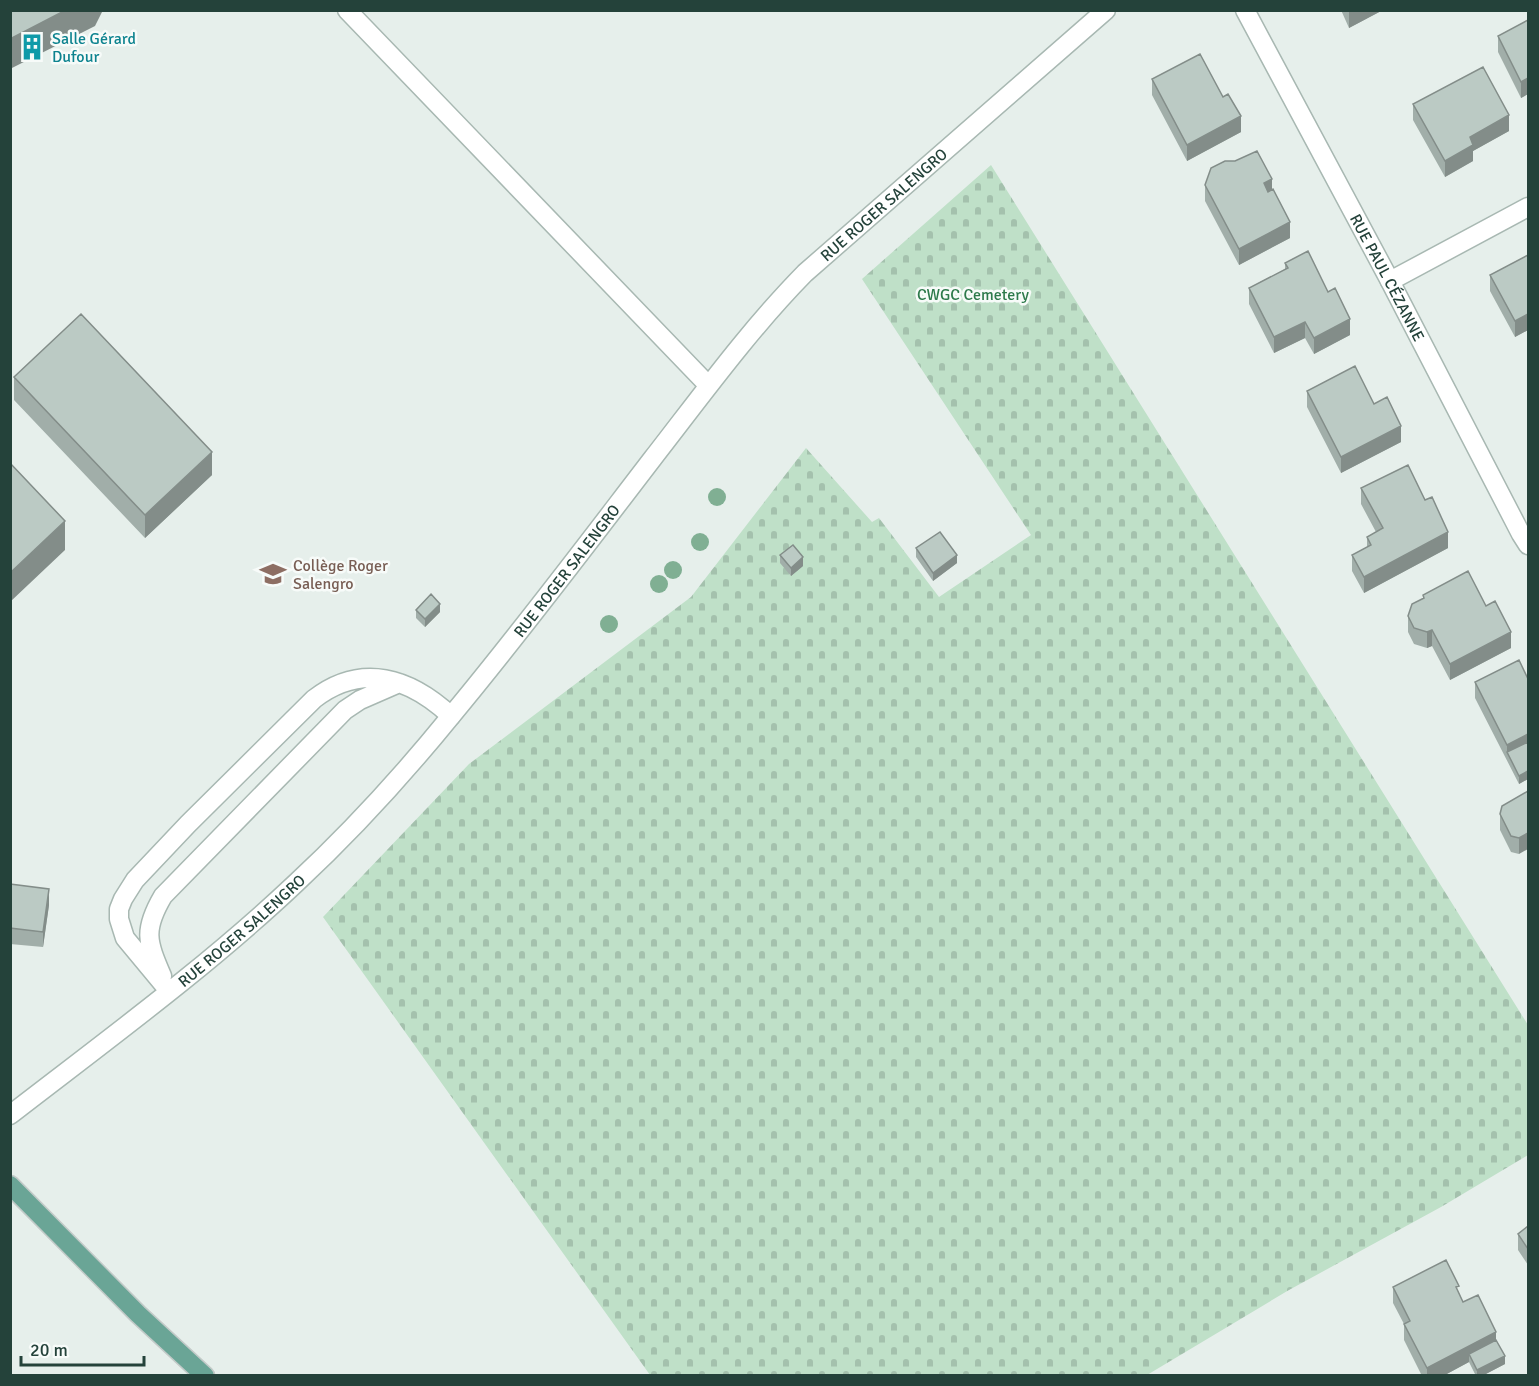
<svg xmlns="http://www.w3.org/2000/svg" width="1539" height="1386" font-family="Signika,sans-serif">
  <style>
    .cemetery { fill: url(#cemetery-stones) }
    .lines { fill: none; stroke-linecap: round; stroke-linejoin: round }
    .lane-casing { stroke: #a8b8b2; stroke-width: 21 }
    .street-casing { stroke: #a8b8b2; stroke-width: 21 }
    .primary-casing { stroke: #c2cac8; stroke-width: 21 }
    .lane { stroke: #fff; stroke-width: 18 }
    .street { stroke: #fff; stroke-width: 18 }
    .primary { stroke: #6aa596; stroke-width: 18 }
    .tree { fill: #80af93 }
    .wall { fill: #a1aea9 }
    .shaded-wall { fill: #838d89 }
    .building { fill: #bbcac4; stroke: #838d89; stroke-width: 1.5 }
    .labels { text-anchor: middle; stroke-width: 5; stroke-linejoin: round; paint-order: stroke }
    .culture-label { font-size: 16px; fill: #0d838f; stroke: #f7fbf9; text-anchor: start }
    .street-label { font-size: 16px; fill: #24423a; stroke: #f7fbf9 }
    .park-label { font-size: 16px; fill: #2d7a4b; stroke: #f7fbf9 }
    .education-label { font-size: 16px; fill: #785e54; stroke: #f7fbf9; text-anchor: start }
  </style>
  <defs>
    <pattern id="cemetery-stones" width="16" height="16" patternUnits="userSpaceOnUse" patternTransform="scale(1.5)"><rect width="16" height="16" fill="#bfe0c8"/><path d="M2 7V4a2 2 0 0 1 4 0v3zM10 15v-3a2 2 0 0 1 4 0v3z" fill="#a4c1ad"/></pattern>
  </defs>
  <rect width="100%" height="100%" fill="#e6efeb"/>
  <path class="cemetery" d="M991,165L1528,1025V1155L1441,1207L1289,1290L1147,1375H650L323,917L469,764L691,597L806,448L872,522L879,518L939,597L1031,535L862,279Z"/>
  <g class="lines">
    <g class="lane-casing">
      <path id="lane" d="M347,10L708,385
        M162,976C147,941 143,930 163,896L345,710L360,700L399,683
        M169,991L125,938L119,919V909L123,899L135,880L188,824L314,699C362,662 410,678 451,716"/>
    </g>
    <g class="street-casing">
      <g id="street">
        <path id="s1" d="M1245,10L1390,281L1521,534L1528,545"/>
        <path d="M1390,281L1528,207"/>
        <path id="s2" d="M10,1115C107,1040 207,967 296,883C352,831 403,775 451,716C521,632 587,544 653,458C702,395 749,330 805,273L1106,10"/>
      </g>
    </g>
    <g class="primary-casing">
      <path id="primary" d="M10,1185L138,1314L205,1376"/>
    </g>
    <use href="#lane" class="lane"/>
    <use href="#street" class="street"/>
    <use href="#primary" class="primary"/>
  </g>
  <g class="tree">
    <circle cx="717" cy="497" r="9"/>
    <circle cx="700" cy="542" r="9"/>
    <circle cx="673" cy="570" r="9"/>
    <circle cx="659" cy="584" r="9"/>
    <circle cx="609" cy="624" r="9"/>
  </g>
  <path class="wall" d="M1341,10H1383L1349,28Z
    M1528,20V94L1521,98L1498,52V36Z
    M1152,79L1241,132L1187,161L1152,95Z
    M1413,104L1509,131L1473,151V161L1445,177L1413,120Z
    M1205,185L1272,190L1290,238L1239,265L1205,201Z
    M1528,248V330L1515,337L1490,291V275L1528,255Z
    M1285,263L1350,335L1314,354L1305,338L1274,353L1249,304V288L1285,269Z
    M14,377L212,475L145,538L14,400Z
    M1307,391L1374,404L1401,442L1341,473L1307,407Z
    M1361,488L1448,548L1364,593L1352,571V555L1367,547V537L1376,532L1361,504Z
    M916,548L957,563L933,581L916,557Z
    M780,555L803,566L791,576L780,563Z
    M1423,595L1486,606L1511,648L1450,680L1432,646L1427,648L1414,644L1408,632V616L1423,599Z
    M416,610L440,612L425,627L416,618Z
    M1528,679V779L1519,784L1475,698V682Z
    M1528,791L1519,854L1511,852L1500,830V814Z
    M10,884L49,905L43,947L10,944Z
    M1528,1226V1265L1518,1250V1234Z
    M1393,1287L1459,1293L1463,1302L1496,1340L1505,1364L1482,1376H1476L1469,1362L1443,1376H1422L1404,1340V1324L1393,1303Z"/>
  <path class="shaded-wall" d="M66,10H103L95,26L10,69V39Z
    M1352,10H1383L1349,28V12Z
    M1528,78V94L1521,98V82Z
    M1509,115V131L1473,151V161L1445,177V161L1470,137Z
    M1241,116V132L1187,161V145Z
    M1272,179V194L1264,199V183Z
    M1290,222V238L1239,265V249Z
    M1528,314V330L1515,337V321Z
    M1350,319V335L1314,354V338Z
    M1305,322V338L1274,353V337Z
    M1401,426V442L1341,473V457Z
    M212,452V475L145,538V515Z
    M65,521V550L10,602V573Z
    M1448,532V548L1364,593V577Z
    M957,555V563L933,581V573Z
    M803,557V566L791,576V568Z
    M440,604V612L425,627V619Z
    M1432,630V646L1427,648V632Z
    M1511,632V648L1450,680V664Z
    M1528,734V750L1507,752V745Z
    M1528,771V779L1519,784V776Z
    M1528,833V849L1519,854V838Z
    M49,889V905L43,947V932Z
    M1496,1332V1348L1469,1354V1362L1443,1376H1427V1368Z
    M1505,1356V1364L1482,1376H1477V1370Z"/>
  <path class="building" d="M10,10H66L10,39Z
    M1528,20V78L1521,82L1498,36Z
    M1200,54L1223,97L1228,94L1241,116L1187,145L1152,79Z
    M1483,67L1509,115L1470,137L1473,145L1445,161L1413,104Z
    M1257,151L1272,179L1264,183L1268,192L1273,189L1290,222L1239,249L1205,185L1211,168L1225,161H1235Z
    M1308,251L1328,292L1335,288L1350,319L1314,338L1305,322L1274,337L1249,288L1288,268L1285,263Z
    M1528,255V314L1515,321L1490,275Z
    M81,314L212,452L145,515L14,377Z
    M1355,366L1374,404L1387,397L1401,426L1341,457L1307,391Z
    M10,463L65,521L10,573Z
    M1408,465L1425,500L1432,497L1448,532L1364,577L1352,555L1371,545L1367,537L1383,528L1361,488Z
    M940,532L957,555L933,573L916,548Z
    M793,545L803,557L791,568L780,555Z
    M1468,571L1486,606L1495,601L1511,632L1450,664L1432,630L1427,632L1414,628L1408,616L1412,604L1424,598L1423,595Z
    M431,594L440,604L425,619L416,610Z
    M1519,660L1528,679V734L1507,745L1475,682Z
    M1528,742V771L1519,776L1507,752Z
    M1528,791V833L1519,838L1511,836L1500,814L1502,806Z
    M10,884L49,889L43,932L10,928Z
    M1528,1226V1249L1518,1234Z
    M1446,1260L1459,1286L1456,1287L1463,1302L1478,1295L1496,1332L1427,1368L1404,1324L1410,1321L1393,1287Z
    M1496,1340L1505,1356L1477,1370L1469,1354Z"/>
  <defs>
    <g id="building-bare" transform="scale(2.07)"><path d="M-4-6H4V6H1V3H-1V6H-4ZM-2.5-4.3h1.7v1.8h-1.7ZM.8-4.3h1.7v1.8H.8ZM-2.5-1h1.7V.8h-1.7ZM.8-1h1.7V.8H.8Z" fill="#0f9aa8" stroke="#f7fbf9" stroke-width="2.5" paint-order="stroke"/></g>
    <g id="school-bare" transform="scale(2.07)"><path d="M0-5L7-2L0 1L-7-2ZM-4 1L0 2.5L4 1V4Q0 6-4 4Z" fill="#8d6e63" stroke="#f7fbf9" stroke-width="2.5" paint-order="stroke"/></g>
  </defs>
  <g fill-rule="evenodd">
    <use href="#building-bare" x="32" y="47"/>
    <use href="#school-bare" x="273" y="574"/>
  </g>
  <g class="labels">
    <g class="culture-label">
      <text x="52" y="44">Salle Gérard<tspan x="52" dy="18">Dufour</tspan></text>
    </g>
    <g class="street-label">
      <text dy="6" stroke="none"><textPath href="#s2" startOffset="1268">RUE ROGER SALENGRO</textPath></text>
      <text dy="6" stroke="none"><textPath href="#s1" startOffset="303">RUE PAUL CÉZANNE</textPath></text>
      <text dy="6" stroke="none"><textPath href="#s2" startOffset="782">RUE ROGER SALENGRO</textPath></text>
      <text dy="6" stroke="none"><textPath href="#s2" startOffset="296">RUE ROGER SALENGRO</textPath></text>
    </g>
    <g class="park-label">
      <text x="973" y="300">CWGC Cemetery</text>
    </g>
    <g class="education-label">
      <text x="293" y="571">Collège Roger<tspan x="293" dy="18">Salengro</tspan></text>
    </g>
  </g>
  <rect width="1539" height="1386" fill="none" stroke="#24423a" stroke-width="24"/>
  <path d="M21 1356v9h123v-9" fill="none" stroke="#24423a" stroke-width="3"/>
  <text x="30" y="1356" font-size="18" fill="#24423a" stroke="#f7fbf9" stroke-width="4.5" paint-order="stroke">20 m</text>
</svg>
